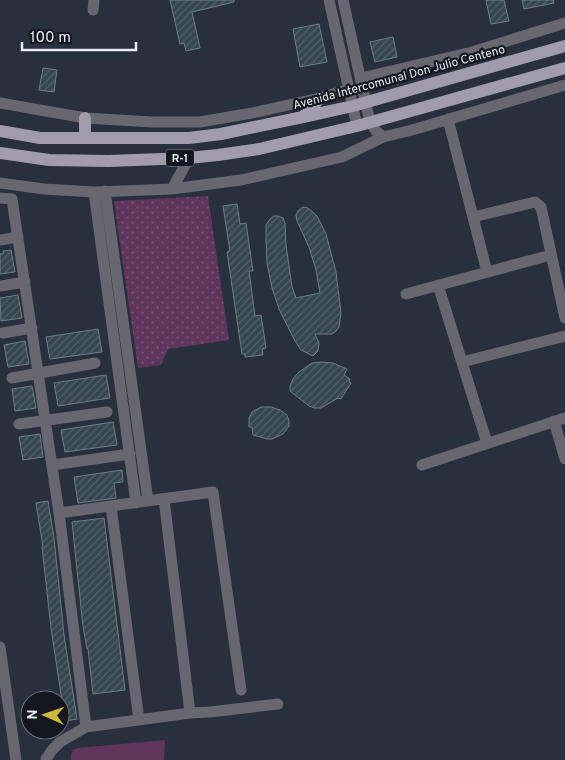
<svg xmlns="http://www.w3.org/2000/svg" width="565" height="760" font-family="Overpass,sans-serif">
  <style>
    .grass { fill: url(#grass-dots) }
    .garden { fill: #60355c }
    .building { fill: url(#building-hatch); stroke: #6c7f89 }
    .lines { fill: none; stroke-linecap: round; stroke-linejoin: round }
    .minor { stroke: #68666e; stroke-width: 11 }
    .major { stroke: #a19cac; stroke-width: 12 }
    .labels { text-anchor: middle; stroke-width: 4.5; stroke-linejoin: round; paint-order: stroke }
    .shield { fill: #14171d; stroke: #a8acb4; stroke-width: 1 }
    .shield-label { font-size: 11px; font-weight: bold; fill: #e7ecf5 }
    .street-label { font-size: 12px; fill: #e7ecf5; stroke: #14171d }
  </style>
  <defs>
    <pattern id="grass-dots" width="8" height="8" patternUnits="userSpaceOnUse" patternTransform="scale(1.25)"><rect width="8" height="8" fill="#60355c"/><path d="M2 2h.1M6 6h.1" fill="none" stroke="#775274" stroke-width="1.8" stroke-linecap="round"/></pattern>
    <pattern id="building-hatch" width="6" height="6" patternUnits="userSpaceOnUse" patternTransform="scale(1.25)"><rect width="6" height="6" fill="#35464f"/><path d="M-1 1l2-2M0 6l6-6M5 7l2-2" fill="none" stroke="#526169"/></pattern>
  </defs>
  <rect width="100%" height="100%" fill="#282f3d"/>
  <path class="grass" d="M208,196L229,340L168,349L161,365L138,368L114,201Z"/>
  <path class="garden" d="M165,740L164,760H71V754L73,750L78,748Z"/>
  <path class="building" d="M170,0H234V2L192,12L200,48L186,51L184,43L180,44Z
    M486,0H504L509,21L491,24Z
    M522,0H553L554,3L524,9Z
    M319,24L327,62L300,67L293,29Z
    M393,37L397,57L375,62L370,42Z
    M43,68L57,70L54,92L39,90Z
    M237,204L240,224L246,223L253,271H249L255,316L261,315L266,348L262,349L263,355L245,357V354H242L227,252L230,251L223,206Z
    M303,207L308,208L317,216L326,234L336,272L341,313L339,327L336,331L332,334H315L319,343L318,351L313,356L301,350L295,341L279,309L272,288L267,263L266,240V225L270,219L274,216H278L283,218L285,223L286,245L292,287L296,298L320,293L316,270L309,247L297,221L296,215L298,211Z
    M11,250L15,272L0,274V254L4,253L3,251Z
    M18,295L22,318L1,321L0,298Z
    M98,329L102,352L50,359L46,337Z
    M25,341L29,364L8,367L4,345Z
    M322,362L333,363L347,369L344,375L350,379L349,382L351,383L341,399L338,398L321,408H314L309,406L290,391V386L293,379L299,372L312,363Z
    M106,375L110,398L58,406L54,383Z
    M32,386L36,408L15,411L12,389Z
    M261,407H271L280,410L287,415L289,421V426L283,434L272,439H267L253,435L252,427H249V418L252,412Z
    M113,422L117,445L65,452L61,430Z
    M40,434L43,457L23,460L19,437Z
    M122,470L123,482L114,483L116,498L78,503L74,477Z
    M48,501L54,538L64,635L77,719L65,721L51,628L42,547H43L36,503Z
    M104,518L125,690L93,694L88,649H87L83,626L72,522Z"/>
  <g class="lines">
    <path class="minor" d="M329,0L357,126
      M343,0L370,122L376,131L383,137
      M93,10L94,0
      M361,78L472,52L565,23
      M0,103L85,118L152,122H200L252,113L320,98L349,89
      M448,119L487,272
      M0,183L44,189L94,192L172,189L189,158
      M172,189L241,180L342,157L383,137L412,130L565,85
      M105,191L148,501
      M94,192L136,503
      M0,198L12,199L59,513L86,727
      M473,217L535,202L541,207L565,318
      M0,240L18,237
      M438,285L487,443
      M0,286L25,282
      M406,294L551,255
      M3,333L32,328
      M462,362L565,336
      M12,378L95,363
      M554,421L565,459
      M19,424L107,412
      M52,465L130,454
      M422,465L565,418
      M164,499L190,713
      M111,506L139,720
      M59,513L213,492L241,690
      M0,647L16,760
      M46,759L52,750L60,742L86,727L190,713L210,712L278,704"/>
    <path class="major" d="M303,117L320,98
      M85,118V138
      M0,131L40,138H189L221,134L303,117L353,106L565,46
      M0,153L49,160L108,161L189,158L218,155L259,149L357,126L565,68"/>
  </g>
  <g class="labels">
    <rect class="shield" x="166" y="149.5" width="28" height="17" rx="4"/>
    <g class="shield-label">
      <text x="180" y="162">R-1</text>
    </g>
    <g class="street-label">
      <text transform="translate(399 77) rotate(-15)" y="4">Avenida Intercomunal Don Julio Centeno</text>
    </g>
  </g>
  <g transform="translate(45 715) rotate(272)"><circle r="24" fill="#14171d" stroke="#686c73"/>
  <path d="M0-4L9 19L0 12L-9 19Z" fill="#ccb939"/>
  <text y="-8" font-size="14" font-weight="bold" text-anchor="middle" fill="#e7ecf5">N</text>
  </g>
  <path d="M22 42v8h114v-8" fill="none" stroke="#e7ecf5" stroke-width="2.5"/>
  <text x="30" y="42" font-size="15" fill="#e7ecf5" stroke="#14171d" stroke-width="4" paint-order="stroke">100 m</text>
</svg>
